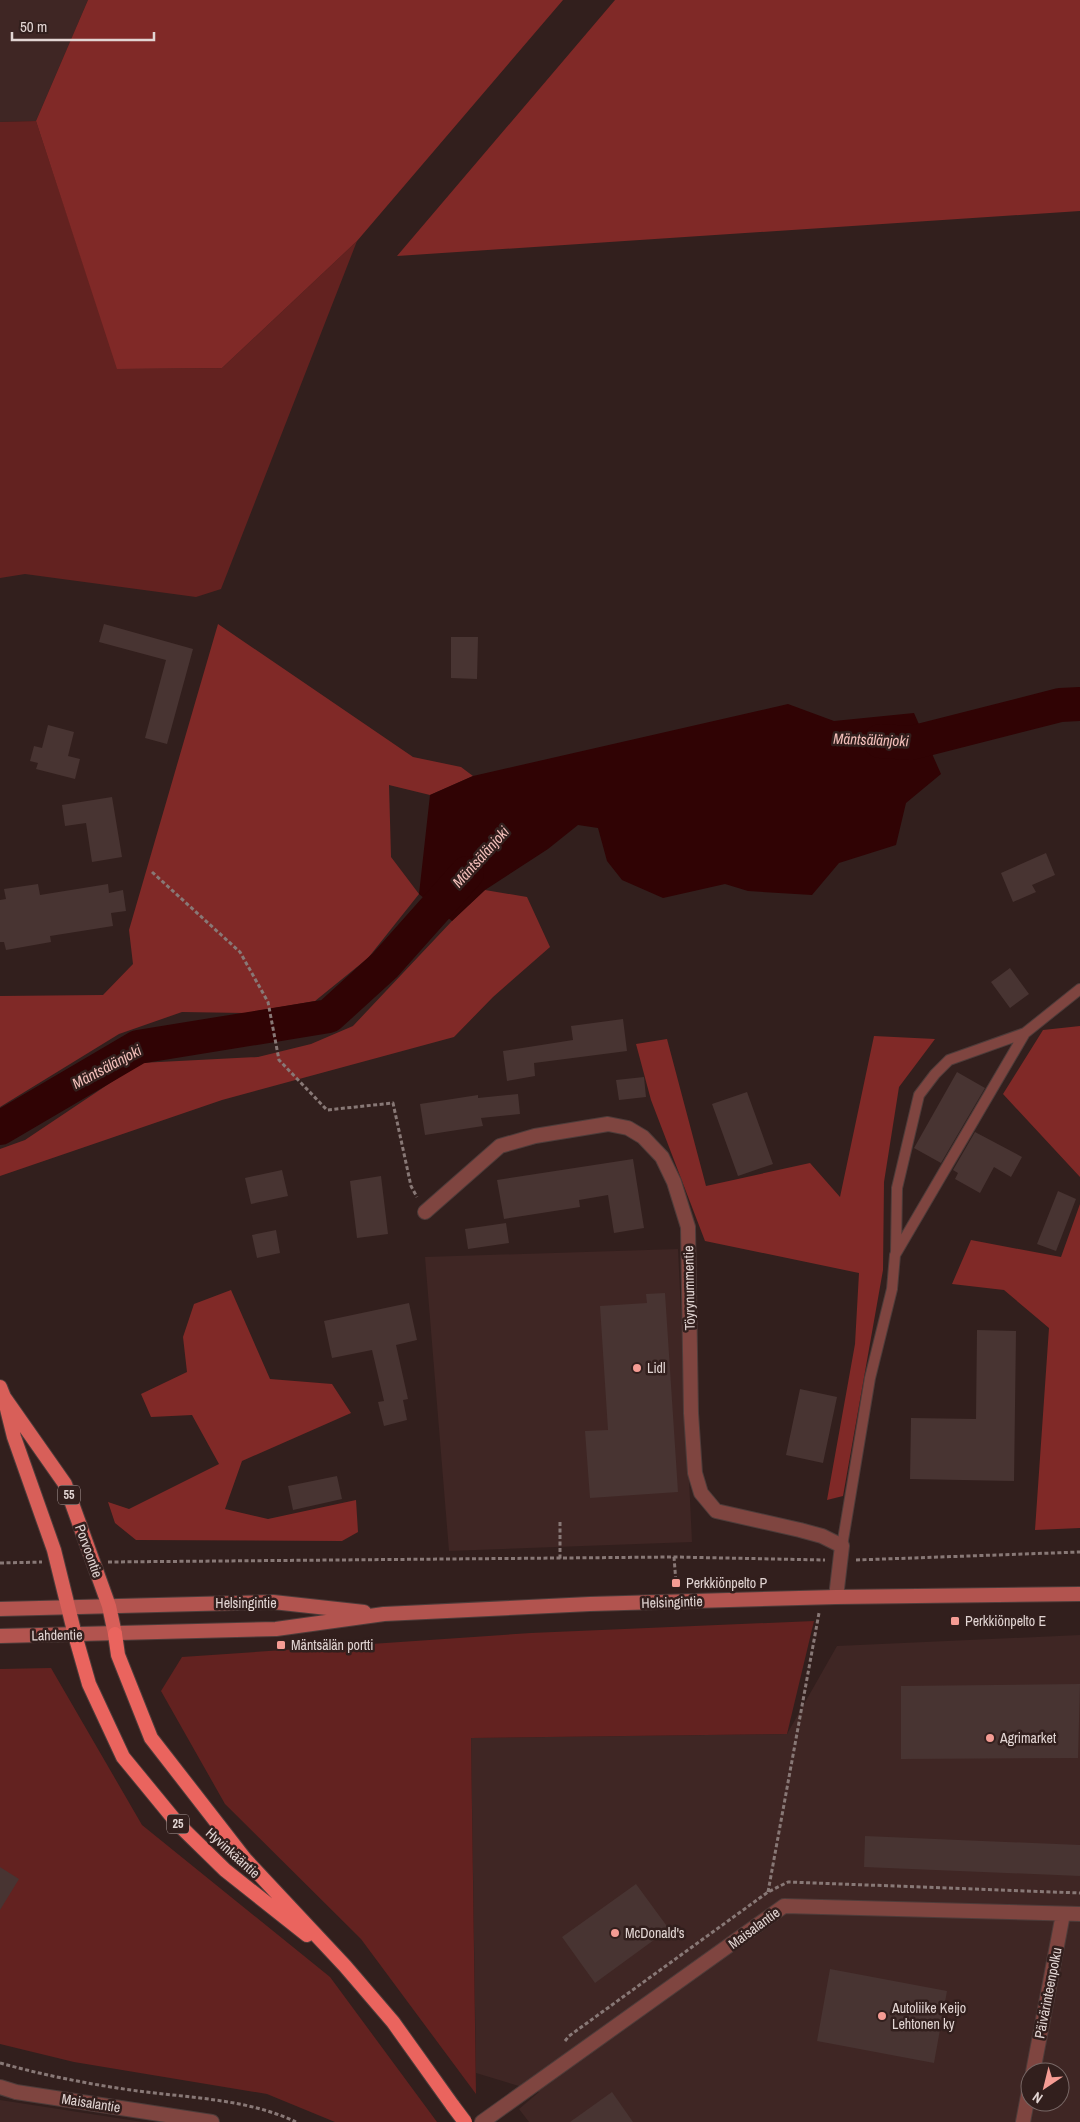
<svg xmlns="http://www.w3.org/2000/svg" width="1080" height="2122" font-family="'Archivo Narrow',sans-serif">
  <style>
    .built { fill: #3f2624; fill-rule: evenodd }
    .green { fill: #632220 }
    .forest { fill: #802927 }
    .water { fill: #300304 }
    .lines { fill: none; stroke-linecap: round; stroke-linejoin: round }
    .river { stroke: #300304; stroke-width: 34 }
    .building { fill: #483432 }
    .service-casing { stroke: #4e3c3a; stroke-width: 12 }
    .minor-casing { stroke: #4e3c3a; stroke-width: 16 }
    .secondary-casing { stroke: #4e3c3a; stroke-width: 16 }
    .primary-casing { stroke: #4e3c3a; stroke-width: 16 }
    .trunk-casing { stroke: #4e3c3a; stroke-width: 16 }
    .path { stroke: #887876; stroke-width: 3; stroke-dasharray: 4 2.5; stroke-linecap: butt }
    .service { stroke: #7f4540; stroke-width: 10 }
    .minor { stroke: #7f4540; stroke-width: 14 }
    .secondary { stroke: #b2544f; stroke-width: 14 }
    .primary { stroke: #d85f59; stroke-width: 14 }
    .trunk { stroke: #ea645e; stroke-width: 14 }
    .trunk-bridge-casing { stroke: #4e3c3a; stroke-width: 16; stroke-linecap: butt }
    .trunk-bridge { stroke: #ea645e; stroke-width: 14 }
    .poi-dot { fill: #f59c94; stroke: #321f1d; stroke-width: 2 }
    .labels { text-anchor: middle; stroke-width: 5; stroke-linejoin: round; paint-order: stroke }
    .shield { fill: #321f1d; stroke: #ad9e9c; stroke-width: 1 }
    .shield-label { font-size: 12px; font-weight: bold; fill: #e2d5d3 }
    .street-label { font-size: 14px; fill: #e2d5d3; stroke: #321f1d }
    .poi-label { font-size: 14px; fill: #e2d5d3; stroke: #321f1d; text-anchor: start }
    .water-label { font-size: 15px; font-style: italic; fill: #f3bfba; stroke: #321f1d }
  </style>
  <rect width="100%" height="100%" fill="#321f1d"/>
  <path class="built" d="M0,0H88L36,121L0,122Z
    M678,1249L692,1542L449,1551L425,1257Z
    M1080,1635V2122H529L519,2109L539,2092L476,2073L471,1738L787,1734L837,1646ZM1030,2072H1060V2102H1030Z
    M0,2100L143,2122H0Z"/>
  <path class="green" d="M36,121L118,369L222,368L357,241L221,589L196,597L25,574L0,578V122Z
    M814,1621L787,1734L471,1738L476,2094L361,1939L225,1804L161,1691L182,1657L531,1633Z
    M51,1668L142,1825L330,1977L437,2122H335L267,2094L74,2062L0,2044V1669Z"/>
  <path class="forest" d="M88,0H563L357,241L222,368L117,369L36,121Z
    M615,0H1080V211L397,256Z
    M218,624L413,757L461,767L473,776L430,795L389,785L391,857L419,894L368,958L315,1001L246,1013L182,1012L119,1034L0,1107V996L103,995L133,964L129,930Z
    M485,890L527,897L550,947L493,997L454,1037L222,1100L0,1176V1149L25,1140L140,1063L258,1057L311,1044L353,1026L452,921Z
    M1080,1026V1177L1003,1094L1043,1030Z
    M874,1036L935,1039L899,1087L884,1182L883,1270L843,1496L827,1500L855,1344L859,1273L705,1241L651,1100L636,1044L667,1039L706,1186L810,1163L840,1197Z
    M1080,1204V1528L1035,1530L1049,1328L1004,1290L952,1284L971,1240L1061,1257Z
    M231,1290L270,1379L332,1384L351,1413L242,1461L225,1509L268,1519L356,1500L358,1532L342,1541L136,1540L115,1523L108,1502L129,1509L219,1464L192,1415L151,1417L141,1394L187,1372L183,1337L194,1304Z"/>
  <path class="water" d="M788,704L834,721L914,713L941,774L906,803L896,845L839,863L812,895L748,891L725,884L663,898L622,880L607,861L598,828L578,825L548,849L485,890L452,921L419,894L430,795L473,776Z"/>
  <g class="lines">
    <path class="river" d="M880,741L911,743L1060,705L1080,704
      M0,1128L138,1047L329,1016L385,965L467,873"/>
  </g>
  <path class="building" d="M104,624L193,649L167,744L145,738L166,660L99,642Z
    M451,637H478L477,679L451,678Z
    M48,725L74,732L68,756L80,759L75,779L36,769L38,763L30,761L34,746L42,748Z
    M112,797L122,857L92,862L86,823L65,826L62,805Z
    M1046,853L1055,875L1032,885L1036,892L1013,902L1001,873Z
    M38,884L40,895L108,884L109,893L123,890L126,911L111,913L113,926L50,936L51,942L6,950L4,942H0V900L6,899L4,889Z
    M1010,968L1029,994L1010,1008L991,982Z
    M623,1019L627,1051L534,1063L535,1076L507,1081L503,1051L573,1040L571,1026Z
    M957,1072L985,1088L941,1163L914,1148Z
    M644,1077L646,1097L619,1100L616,1080Z
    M747,1092L773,1164L738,1176L712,1104Z
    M518,1094L520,1114L481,1118L483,1126L425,1135L420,1104L478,1095V1098Z
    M975,1132L1022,1157L1011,1177L994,1167L980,1193L955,1179L958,1173L953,1170Z
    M633,1159L644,1228L614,1233L608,1195L579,1200L580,1207L504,1219L497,1180Z
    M282,1170L288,1196L251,1204L245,1178Z
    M381,1176L388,1234L357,1238L350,1181Z
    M1058,1191L1076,1199L1056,1251L1037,1244Z
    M506,1223L509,1243L468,1249L465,1229Z
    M276,1230L280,1253L257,1258L252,1235Z
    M665,1293L678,1492L590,1498L585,1431L608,1430L600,1306L647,1303L646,1294Z
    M409,1303L417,1340L396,1345L408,1399L403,1400L407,1420L384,1426L378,1402L384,1401L372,1350L332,1358L324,1321Z
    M977,1330L1016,1331L1014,1481L910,1479L911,1418L976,1419Z
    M800,1389L837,1397L823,1463L786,1455Z
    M337,1476L342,1499L293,1510L288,1486Z
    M1080,1684L1078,1758L901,1759V1686Z
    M865,1836L1080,1845V1876L864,1867Z
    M0,1867L19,1879L0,1910Z
    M636,1884L669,1929L595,1983L562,1937Z
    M830,1969L947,1991L934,2063L817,2041Z
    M612,2092L633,2122H570Z"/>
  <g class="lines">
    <g class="service-casing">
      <path id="service" d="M896,1252L897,1188L919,1095L935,1074L949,1060L1025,1033
        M842,1546L870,1378L892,1289L895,1255L1025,1033L1080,989"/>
    </g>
    <g class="minor-casing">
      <path id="minor" d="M425,1212L500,1146L535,1136L608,1124L628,1128L643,1137L662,1157L674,1182L688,1227L691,1413L695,1473L701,1493L716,1511L800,1530L822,1536L842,1546L836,1597
        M1033,2072L1063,1914
        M0,2087L16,2092L212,2122
        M482,2122L784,1906L1080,1914
        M1023,2122L1030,2085"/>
    </g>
    <g class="secondary-casing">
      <path id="secondary" d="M0,1609L273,1602L364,1612
        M0,1636L276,1629L384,1614L590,1604L836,1597L1080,1594"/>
    </g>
    <g class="primary-casing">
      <path id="primary" d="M0,1387L4,1397L14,1437L54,1550L75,1635
        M4,1397L65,1484L109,1606L115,1634"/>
    </g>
    <g class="trunk-casing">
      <path id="trunk" d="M115,1634L118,1655L151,1738L245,1859L345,1966L393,2022L453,2106
        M75,1635L89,1684L123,1757L178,1824L225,1870L307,1935"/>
    </g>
    <path class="path" d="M152,872L240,952L268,1002L279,1060L327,1110L393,1103L411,1186L417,1197
      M560,1522V1559
      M674,1557L676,1583
      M856,1560L1080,1552
      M108,1562L674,1557L825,1560
      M0,1563L42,1562
      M768,1892L819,1613
      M565,2041L569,2036L768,1892L788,1882L1080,1893
      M0,2063C43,2075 88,2084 131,2090C186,2098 246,2098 296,2122"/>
    <use href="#service" class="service"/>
    <use href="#minor" class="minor"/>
    <use href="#secondary" class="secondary"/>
    <use href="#primary" class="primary"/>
    <use href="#trunk" class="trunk"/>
    <g class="trunk-bridge-casing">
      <path id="trunk-bridge" d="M453,2106L465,2122"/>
    </g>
    <use href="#trunk-bridge" class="trunk-bridge"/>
  </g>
  <g class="poi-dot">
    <circle cx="637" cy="1368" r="5"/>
    <rect x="671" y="1578" width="10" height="10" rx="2.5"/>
    <rect x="950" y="1616" width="10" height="10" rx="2.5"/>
    <rect x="276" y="1640" width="10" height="10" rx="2.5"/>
    <circle cx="990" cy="1738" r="5"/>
    <circle cx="615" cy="1933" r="5"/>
    <circle cx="882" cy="2016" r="5"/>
  </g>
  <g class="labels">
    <g class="shield">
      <rect x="58" y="1485.5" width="22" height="19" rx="4"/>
      <rect x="167" y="1814.5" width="22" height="19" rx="4"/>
    </g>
    <g class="shield-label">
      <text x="69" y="1499">55</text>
      <text x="178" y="1828">25</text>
    </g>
    <g class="street-label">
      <text transform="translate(689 1288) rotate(-91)" y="5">Töyrynummentie</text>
      <text transform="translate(89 1551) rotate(70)" y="5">Porvoontie</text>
      <text transform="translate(672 1602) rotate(-2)" y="5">Helsingintie</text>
      <text x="246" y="1608">Helsingintie</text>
      <text transform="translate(57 1635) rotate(-1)" y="5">Lahdentie</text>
      <text transform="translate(233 1853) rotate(42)" y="5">Hyvinkääntie</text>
      <text transform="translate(754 1928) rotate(-36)" y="5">Maisalantie</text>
      <text transform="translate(1048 1993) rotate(-79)" y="5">Päivärinteenpolku</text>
      <text transform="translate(91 2103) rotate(9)" y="5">Maisalantie</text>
    </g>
    <g class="poi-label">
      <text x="647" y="1373">Lidl</text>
      <text x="686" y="1588">Perkkiönpelto P</text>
      <text x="965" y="1626">Perkkiönpelto E</text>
      <text x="291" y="1650">Mäntsälän portti</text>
      <text x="1000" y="1743">Agrimarket</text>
      <text x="625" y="1938">McDonald's</text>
      <text x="892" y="2013">Autoliike Keijo<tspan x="892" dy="16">Lehtonen ky</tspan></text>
    </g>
    <g class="water-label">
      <text transform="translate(871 740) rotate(2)" y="5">Mäntsälänjoki</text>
      <text transform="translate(481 857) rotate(-48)" y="5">Mäntsälänjoki</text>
      <text transform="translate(107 1067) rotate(-28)" y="5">Mäntsälänjoki</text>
    </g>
  </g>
  <g transform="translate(1045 2087) rotate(215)"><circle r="24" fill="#321f1d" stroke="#786866"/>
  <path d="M0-4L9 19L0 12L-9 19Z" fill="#f59c94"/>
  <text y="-8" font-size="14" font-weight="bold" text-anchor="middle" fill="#e2d5d3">N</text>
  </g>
  <path d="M12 32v8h142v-8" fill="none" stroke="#e2d5d3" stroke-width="2.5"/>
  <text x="20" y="32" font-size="15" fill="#e2d5d3" stroke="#321f1d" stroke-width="4" paint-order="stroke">50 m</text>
</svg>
